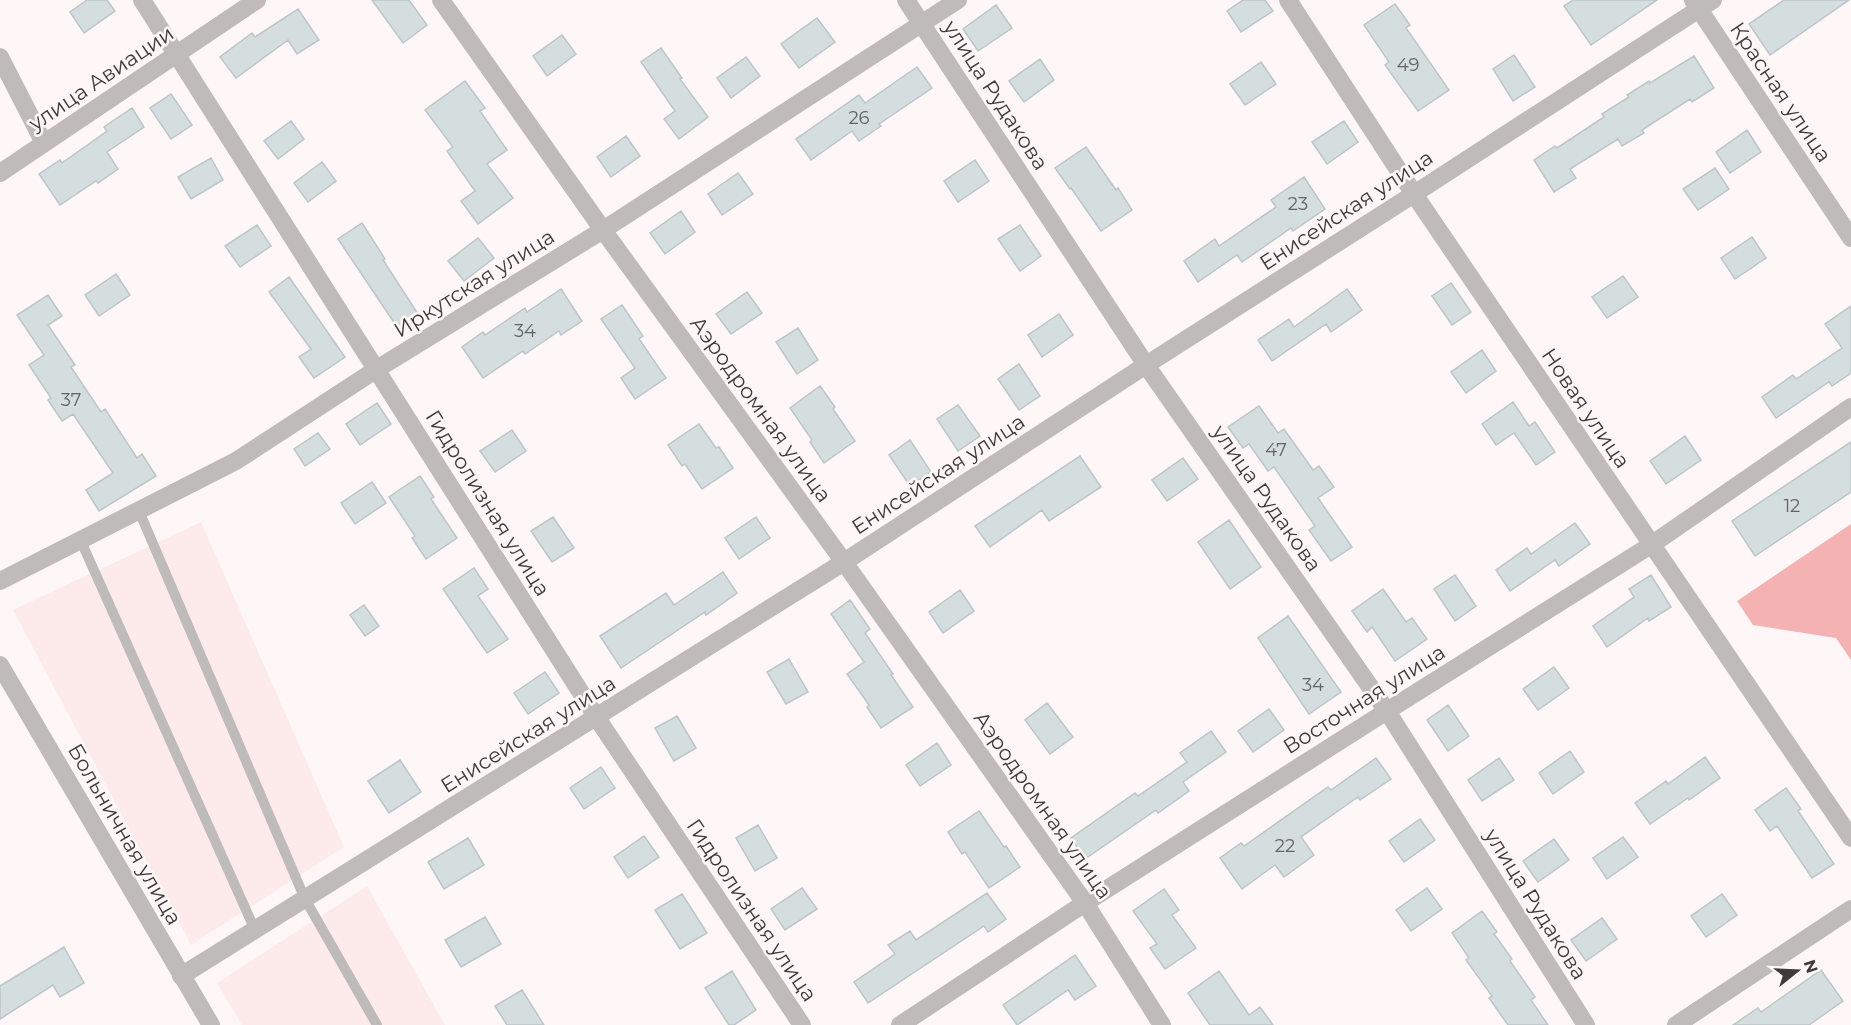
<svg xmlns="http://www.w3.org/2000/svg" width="1851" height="1025" font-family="Montserrat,sans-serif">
	<rect width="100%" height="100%" fill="#fff7f7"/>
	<path fill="#fdeaea" d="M201 522 344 847 191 945 13 610Z
		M367 886 445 1025H242L217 983Z"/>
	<path fill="#f5b2b3" d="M1851 524V660L1836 638 1753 625 1737 601Z"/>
	<path fill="#d4dedf" stroke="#bcc5c7" stroke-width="1.5" d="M87 0H107L115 11 84 33 70 12Z
		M372 0H409L427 25 403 43Z
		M1243 0H1265L1273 11 1241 32 1227 11Z
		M1573 0H1657L1591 45 1564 6Z
		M1784 0H1849L1770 55 1749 24Z
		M1395 4 1410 25 1406 28 1449 90 1418 111 1385 65 1389 62 1364 25Z
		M996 5 1012 28 978 51 963 29Z
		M298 9 319 40 297 54 288 40 236 78 220 57 252 33 255 37Z
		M817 18 835 42 799 68 781 44Z
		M562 35 576 54 547 76 533 56Z
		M661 48 682 78 680 79 708 117 679 139 664 119 675 111 641 62Z
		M1514 55 1535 87 1513 101 1493 69Z
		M1694 56 1714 88 1692 102 1690 99 1642 130 1644 133 1622 146 1618 139 1570 169 1576 178 1554 192 1534 160 1555 146 1557 148 1604 117 1602 114 1629 97 1627 95 1649 81 1650 83Z
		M746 57 760 76 731 98 717 78Z
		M1040 59 1054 80 1024 102 1009 81Z
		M1261 62 1276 84 1245 105 1230 84Z
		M917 67 932 88 879 124 881 126 859 141 852 131 811 160 796 139 859 95 865 103Z
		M465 81 485 108 480 111 507 150 487 164 513 198 478 224 461 201 475 191 447 151 453 147 425 110Z
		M171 94 192 125 171 139 150 108Z
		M132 108 144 127 107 152 118 169 98 183 96 181 60 205 39 174 60 160 62 163 107 131 104 127Z
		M291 121 304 139 278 159 264 141Z
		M1344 121 1358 142 1327 164 1312 142Z
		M1747 130 1761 152 1730 173 1716 152Z
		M626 136 640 156 611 177 597 157Z
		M1086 147 1116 190 1118 188 1132 210 1101 231 1071 188 1070 189 1055 168Z
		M211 158 223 180 191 199 178 177Z
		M975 160 989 181 958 202 944 181Z
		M322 162 336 181 308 202 294 183Z
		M1715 168 1729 189 1698 210 1683 189Z
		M738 173 753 194 722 215 708 194Z
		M1304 177 1325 209 1293 231 1291 228 1242 262 1237 255 1198 282 1184 261 1215 239 1219 246 1276 207 1271 200Z
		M681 211 695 232 665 254 650 233Z
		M362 223 385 259 383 260 418 314 397 327 338 239Z
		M257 225 271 246 240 267 225 246Z
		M1020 225 1041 256 1020 271 998 239Z
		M1752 237 1766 258 1735 279 1721 258Z
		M478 238 494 258 464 281 448 261Z
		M116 274 130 295 99 316 85 295Z
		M1623 276 1638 297 1607 318 1592 297Z
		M289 277 345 357 314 378 299 357 311 349 269 292Z
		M1451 283 1471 312 1452 325 1432 296Z
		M561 289 582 321 561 335 559 331 525 354 523 351 483 378 462 347 483 332 485 335 525 308 527 312Z
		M1347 289 1362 310 1331 332 1326 324 1272 361 1258 340 1289 319 1294 327Z
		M747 292 762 313 731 334 716 314Z
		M48 295 62 316 48 325 75 365 71 367 101 412 105 409 137 458 142 454 156 476 99 511 86 490 113 473 73 414 62 421 48 400 51 398 29 365 44 355 17 315Z
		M622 305 643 336 639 339 666 378 635 399 621 378 635 368 601 319Z
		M1851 306V373L1832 386 1829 382 1776 418 1762 397 1793 375 1796 379 1842 348 1825 324Z
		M1059 314 1073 335 1042 357 1028 335Z
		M798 328 818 360 797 374 776 342Z
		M1482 350 1496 371 1466 393 1451 372Z
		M1019 364 1040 396 1019 410 998 379Z
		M820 386 835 407 833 409 855 441 824 463 810 442 812 440 790 408Z
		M1513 402 1529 426 1535 422 1555 452 1536 465 1514 433 1496 445 1482 424Z
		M377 403 391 424 360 445 346 424Z
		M958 405 980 436 958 451 937 419Z
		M1259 406 1278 433 1284 429 1313 470 1319 466 1334 487 1318 498 1352 547 1331 561 1309 530 1315 526 1274 467 1268 471 1249 444 1243 448 1228 427Z
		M699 424 716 448 719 447 733 468 702 489 685 464 682 466 668 445Z
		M512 430 526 451 495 472 480 451Z
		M318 433 330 449 305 466 294 449Z
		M1685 436 1701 460 1666 484 1650 461Z
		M910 440 931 472 910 486 889 455Z
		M1851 442V492L1755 556 1732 521Z
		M1080 456 1101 487 1049 521 1042 510 990 547 975 526Z
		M1183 458 1198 479 1167 501 1152 480Z
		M420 476 434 497 431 499 457 538 426 559 412 538 415 536 389 497Z
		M372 482 386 503 355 524 341 503Z
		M553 517 574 548 552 562 531 531Z
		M756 517 770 538 739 559 725 538Z
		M1229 520 1261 567 1230 589 1198 542Z
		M1575 523 1590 544 1559 566 1555 560 1510 591 1496 570 1527 548 1531 554Z
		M474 568 488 589 478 596 508 639 487 653 443 589Z
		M723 572 737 593 706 615 705 612 621 668 600 636 666 593 674 605Z
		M1455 575 1476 606 1455 621 1434 589Z
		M1651 575 1671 607 1649 621 1648 618 1607 647 1593 626 1634 597 1629 589Z
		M1383 589 1406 622 1412 618 1427 639 1395 661 1372 627 1367 632 1352 611Z
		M960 590 974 611 943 633 929 612Z
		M850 600 870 629 865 633 893 674 891 675 913 707 881 728 867 707 869 705 847 674 864 662 831 614Z
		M364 605 379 626 365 636 350 615Z
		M1288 616 1341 692 1309 714 1258 638Z
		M789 659 808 692 786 704 767 672Z
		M1554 667 1569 688 1538 710 1523 689Z
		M545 672 559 693 528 714 514 693Z
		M1047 703 1073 737 1050 754 1025 720Z
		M1448 705 1469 736 1448 751 1427 720Z
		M1269 709 1284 730 1253 752 1238 731Z
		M677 716 696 748 674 761 655 728Z
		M1211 731 1226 752 1183 782 1189 791 1158 813 1156 810 1085 859 1071 838 1135 793 1138 796 1187 762 1180 753Z
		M937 743 951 765 920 786 906 765Z
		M1570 751 1584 772 1553 794 1539 773Z
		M1705 757 1720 778 1689 800 1688 798 1650 824 1635 803 1666 781 1668 784Z
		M1376 758 1391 779 1360 800 1358 797 1301 837 1314 855 1284 877 1275 865 1242 889 1220 858 1241 843 1244 846 1328 787 1331 790Z
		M1499 758 1514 780 1482 801 1468 780Z
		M400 760 421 792 389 813 368 781Z
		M601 767 615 788 584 809 570 788Z
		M1786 788 1801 809 1798 811 1834 864 1812 878 1777 826 1770 831 1755 810Z
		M979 811 1004 847 1006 846 1020 867 989 888 965 852 962 854 948 832Z
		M1420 819 1435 840 1404 862 1389 841Z
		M758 825 777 858 755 871 736 838Z
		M644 836 659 857 628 878 614 857Z
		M1623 837 1638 857 1607 879 1593 858Z
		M468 838 484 865 444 889 428 862Z
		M1554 839 1569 860 1538 882 1523 861Z
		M802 888 817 909 785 930 771 909Z
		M1427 888 1442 909 1411 931 1396 910Z
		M1164 889 1179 910 1172 915 1196 948 1165 969 1150 948 1157 944 1133 911Z
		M987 893 1006 919 988 932 984 926 868 1003 854 982 895 954 888 945 910 931 916 940Z
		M682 894 707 933 680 949 655 910Z
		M1722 894 1737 915 1706 937 1691 916Z
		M1482 911 1497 932 1494 934 1512 959 1510 961 1535 997 1531 1000 1548 1025H1508L1489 998 1492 996 1466 960 1469 958 1452 933Z
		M485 917 501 944 461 967 445 940Z
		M1602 918 1617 939 1586 961 1571 940Z
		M64 947 84 983 60 997 53 985 0 1019V986Z
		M1075 955 1096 986 1075 1000 1068 990 1017 1025 1003 1005Z
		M1821 970 1843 1001 1809 1025H1733L1758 1008 1761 1012Z
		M732 971 756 1010 734 1025H729L705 988Z
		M1219 971 1249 1015 1260 1007 1273 1025H1210L1188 993Z
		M522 990 544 1025H507L495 1006Z"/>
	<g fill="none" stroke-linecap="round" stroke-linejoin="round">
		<path stroke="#bfbbbb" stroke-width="10" d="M139 511 305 899 377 1025
			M80 539 255 930"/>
		<path stroke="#bfbbbb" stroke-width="18" d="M142 0 597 718 802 1025
			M441 0 603 230 844 562 1085 903 1162 1025
			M906 0 1146 365 1387 711 1586 1025
			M1288 0 1414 194 1851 838
			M1693 0 1851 238
			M0 57 44 143
			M0 173 257 0
			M0 581 236 461 377 369 603 230 958 0
			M181 976 844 562 1146 365 1414 194 1713 0
			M900 1025 1085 903 1387 711 1651 545 1851 407"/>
		<path stroke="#bfbbbb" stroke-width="18" d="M0 665 211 1025
			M1676 1025 1851 909"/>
	</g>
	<g text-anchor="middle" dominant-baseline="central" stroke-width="5" stroke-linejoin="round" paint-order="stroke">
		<g font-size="18" fill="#646464">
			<text x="1408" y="65">49</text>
			<text x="859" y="118">26</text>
			<text x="1298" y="204">23</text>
			<text x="525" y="331">34</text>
			<text x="71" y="400">37</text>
			<text x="1276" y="450">47</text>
			<text x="1792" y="506">12</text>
			<text x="1313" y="685">34</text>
			<text x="1285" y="846">22</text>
		</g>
		<g font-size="21" fill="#3f3b3b" stroke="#fff7f7">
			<text transform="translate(101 78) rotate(-34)">улица Авиации</text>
			<text transform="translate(1781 92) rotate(56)">Красная улица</text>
			<text transform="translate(996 95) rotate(57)">улица Рудакова</text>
			<text transform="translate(1346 210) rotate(-33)">Енисейская улица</text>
			<text transform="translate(474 283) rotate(-32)">Иркутская улица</text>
			<text transform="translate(1586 408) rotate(56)">Новая улица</text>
			<text transform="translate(761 409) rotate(54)">Аэродромная улица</text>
			<text transform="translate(938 474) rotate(-33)">Енисейская улица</text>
			<text transform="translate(1267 498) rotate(55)">улица Рудакова</text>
			<text transform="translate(488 503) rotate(58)">Гидролизная улица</text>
			<text transform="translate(1364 699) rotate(-32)">Восточная улица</text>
			<text transform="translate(528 734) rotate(-32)">Енисейская улица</text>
			<text transform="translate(1043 805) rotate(55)">Аэродромная улица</text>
			<text transform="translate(125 834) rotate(60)">Больничная улица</text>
			<text transform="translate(1536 904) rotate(58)">улица Рудакова</text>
			<text transform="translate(752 910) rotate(56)">Гидролизная улица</text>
		</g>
	</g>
	<g transform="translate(1797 971) rotate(72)" stroke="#fff7f7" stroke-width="4.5" paint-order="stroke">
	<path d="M0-4.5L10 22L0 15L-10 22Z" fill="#3f3b3b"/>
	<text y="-9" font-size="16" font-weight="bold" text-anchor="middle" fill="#3f3b3b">N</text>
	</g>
</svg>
